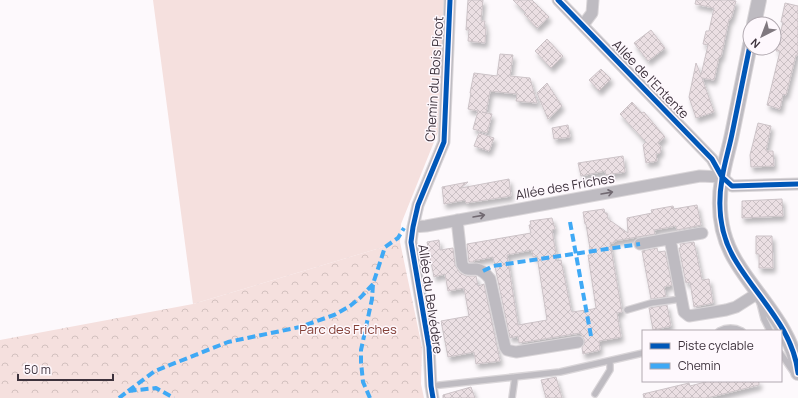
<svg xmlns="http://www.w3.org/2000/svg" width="798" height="398" font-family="Manrope,sans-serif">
	<defs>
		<pattern id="park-crowns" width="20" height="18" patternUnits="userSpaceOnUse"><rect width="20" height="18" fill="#f5e0de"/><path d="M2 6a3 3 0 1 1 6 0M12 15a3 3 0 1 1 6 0" fill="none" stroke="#d3c1bf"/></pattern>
		<pattern id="building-cross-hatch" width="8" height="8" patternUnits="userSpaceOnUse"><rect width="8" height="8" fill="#ebdfe3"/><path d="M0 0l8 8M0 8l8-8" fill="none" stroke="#cac0c4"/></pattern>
		<filter id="shadow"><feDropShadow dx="2.5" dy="4.5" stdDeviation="2" flood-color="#0004"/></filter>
	</defs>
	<rect width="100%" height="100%" fill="#fdf9fc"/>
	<path fill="#f5e0de" d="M153 0H444L438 132 401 224 400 242 193 304Z"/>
	<path fill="url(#park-crowns)" d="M400 242 422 347 421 384 424 398H0V340L193 304Z"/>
	<path fill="url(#building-cross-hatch)" stroke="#ccc3c7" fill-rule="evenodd" filter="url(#shadow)" d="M468 0H483L481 21H485L484 27H486L485 43 468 41 469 30H466Z
		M513 0H532L549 17 537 28 524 14 526 13Z
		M696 0H728L736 1 731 19H729L721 57H719L714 80 702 78 714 112 696 118 689 97 696 63 701 75 708 45 703 44 706 31H709L714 8 695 4Z
		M785 3 798 6V55H796L786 95 783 94 780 109 767 105 780 51H776L783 22H781Z
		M651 30 665 48 648 61 634 43Z
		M547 39 563 56 551 68 535 51Z
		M500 54 513 55 510 76 530 78 537 103 516 101 517 94 490 91 486 113 482 112 492 114 487 133 473 129 478 111 468 109 471 93H470L474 73 497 76Z
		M601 69 611 79 599 91 589 80Z
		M547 83 562 106 548 119 537 93Z
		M632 102 642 113 644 112 665 137 658 143 661 147 660 153 656 154 657 161 646 163 643 145 646 142 620 114Z
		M758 123 771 126 766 151H773L774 166 751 167 750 155Z
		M568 125 570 137 554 139 552 128Z
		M479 133 494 138 489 151 474 146Z
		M623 156 625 172 606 175 605 171 581 176 578 163Z
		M509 179 511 196 466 203 465 200 444 204 442 187 468 182 461 188Z
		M782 199 783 216 742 218V201Z
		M697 205 701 225 677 230 676 226 654 230 655 234 614 241V243H610L622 312 617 313 621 337 599 341 600 350 583 354 582 348 585 341 580 333 519 343 518 336 510 338 493 257 473 261 474 262H469L467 244 531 233 529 225H531L530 221 552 218 555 229 552 230 557 261 561 260 571 310 572 312 593 309 596 308 588 255H591L586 224H585L583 212 604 209 605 213H607L608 219 628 233 627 218 652 213 651 210 673 206 674 209ZM532 250 533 257 537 256 547 320 518 325 507 255Z
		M756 236H772L773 268H759V254H756Z
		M439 240 440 250 453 248 455 265 460 273 466 276H476L478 286 484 284 500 361 476 364 474 352 448 357 441 321 469 316 464 288 448 291 445 274 434 277 427 242Z
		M694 242 702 280 709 279 713 303 694 307 690 282 686 283 679 248H681L680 244Z
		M657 248 658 252 665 251 672 285 664 287 666 297 651 299 642 251Z
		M667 305 671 326 653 330 649 308Z
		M556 377 562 398H546L541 380Z
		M709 381H759V385L707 398H644L643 394 689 383 690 386Z
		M471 387 475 398H443V395Z"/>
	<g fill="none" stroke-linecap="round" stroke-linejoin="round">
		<g stroke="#dad6d9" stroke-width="8">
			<path id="service" d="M760 303 764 319 770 331
				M627 310 651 303 681 299
				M719 331C727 327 734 327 742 331
				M781 354 794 373
				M431 386 560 372 643 353
				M595 394 610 370V361
				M512 398 515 377"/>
		</g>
		<g stroke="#dad6d9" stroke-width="13">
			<path id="minor" d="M558 0 712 159 722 177 732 186 798 184
				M583 25 592 13 593 0
				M457 220 462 264C466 271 469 269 476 269 482 270 487 275 490 279L505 347 507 350 516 352 578 342
				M413 227 426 226 700 176 722 177
				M670 239 684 312 689 316 726 310 736 307 758 293
				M640 244 702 233
				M433 398 431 386 429 347 411 242 413 227 418 205 444 142 450 0"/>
		</g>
		<g stroke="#dad6d9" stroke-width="16">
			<path id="tertiary" d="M754 24 759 0
				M750 45C744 75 738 105 732 134 729 149 724 164 722 179 717 208 721 238 737 263 759 299 793 329 798 373"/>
		</g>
		<use href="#service" stroke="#bebbc1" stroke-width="5.5"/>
		<use href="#minor" stroke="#bebbc1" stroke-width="11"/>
		<use href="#tertiary" stroke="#bebbc1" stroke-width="14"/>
		<path stroke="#3fa9f5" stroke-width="4" stroke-dasharray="8 4" stroke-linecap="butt" d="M570 222 591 336
			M483 271 493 266 640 244
			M128 391 155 371 228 342 300 327 334 315 350 306 361 297 373 284
			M119 398 128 391 156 388 174 398
			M370 398 363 382 361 362V350L372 299 373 284 385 247 398 238 404 228"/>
		<g stroke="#fef8fd" stroke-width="8">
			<path id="cycleway" d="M558 0 712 159 722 177 732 186 798 184
				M750 45C744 75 738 105 732 134 729 149 724 164 722 179 717 208 721 238 737 263 759 299 793 329 798 373
				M433 398 431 386 429 347 411 242 413 227 418 205 444 142 450 0"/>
		</g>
		<use href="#cycleway" stroke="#0057b8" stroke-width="5"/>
	</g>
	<defs><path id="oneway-shaft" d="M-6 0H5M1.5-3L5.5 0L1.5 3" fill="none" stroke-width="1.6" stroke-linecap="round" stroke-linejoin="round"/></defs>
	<g stroke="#716971">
		<use href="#oneway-shaft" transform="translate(607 193) rotate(-10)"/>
		<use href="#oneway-shaft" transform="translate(479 216) rotate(-10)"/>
	</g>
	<g text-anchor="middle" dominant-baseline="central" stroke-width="3" stroke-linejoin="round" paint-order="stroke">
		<g font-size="13" fill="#3d323c" stroke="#fef8fd">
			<text transform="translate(434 79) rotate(-86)">Chemin du Bois Picot</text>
			<text transform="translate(651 79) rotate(46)">Allée de l'Entente</text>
			<text transform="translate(565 186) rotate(-10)">Allée des Friches</text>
			<text transform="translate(431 299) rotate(82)">Allée du Belvédère</text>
		</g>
		<g font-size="13" fill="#833f36" stroke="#fef8fd">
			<text x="348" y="329">Parc des Friches</text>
		</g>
	</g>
	<rect x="642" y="330" width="140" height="52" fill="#fef8fd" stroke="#b1a9b0"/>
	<rect x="650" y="343" width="20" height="6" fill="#0057b8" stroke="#b1a9b0"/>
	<text x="678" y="350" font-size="12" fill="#3d323c">Piste cyclable</text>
	<rect x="650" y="363" width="20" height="6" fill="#3fa9f5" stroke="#b1a9b0"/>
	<text x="678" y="370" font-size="12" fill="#3d323c">Chemin</text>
	<g transform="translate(762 36) rotate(222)"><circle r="19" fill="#fef8fd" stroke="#b1a9b0"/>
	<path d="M0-3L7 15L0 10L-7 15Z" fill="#80787f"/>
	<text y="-6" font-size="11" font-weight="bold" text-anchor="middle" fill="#3d323c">N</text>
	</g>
	<path d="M18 374v6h95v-6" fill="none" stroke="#3d323c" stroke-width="2"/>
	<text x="24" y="374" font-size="12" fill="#3d323c" stroke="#fef8fd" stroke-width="3" paint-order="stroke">50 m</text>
</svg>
